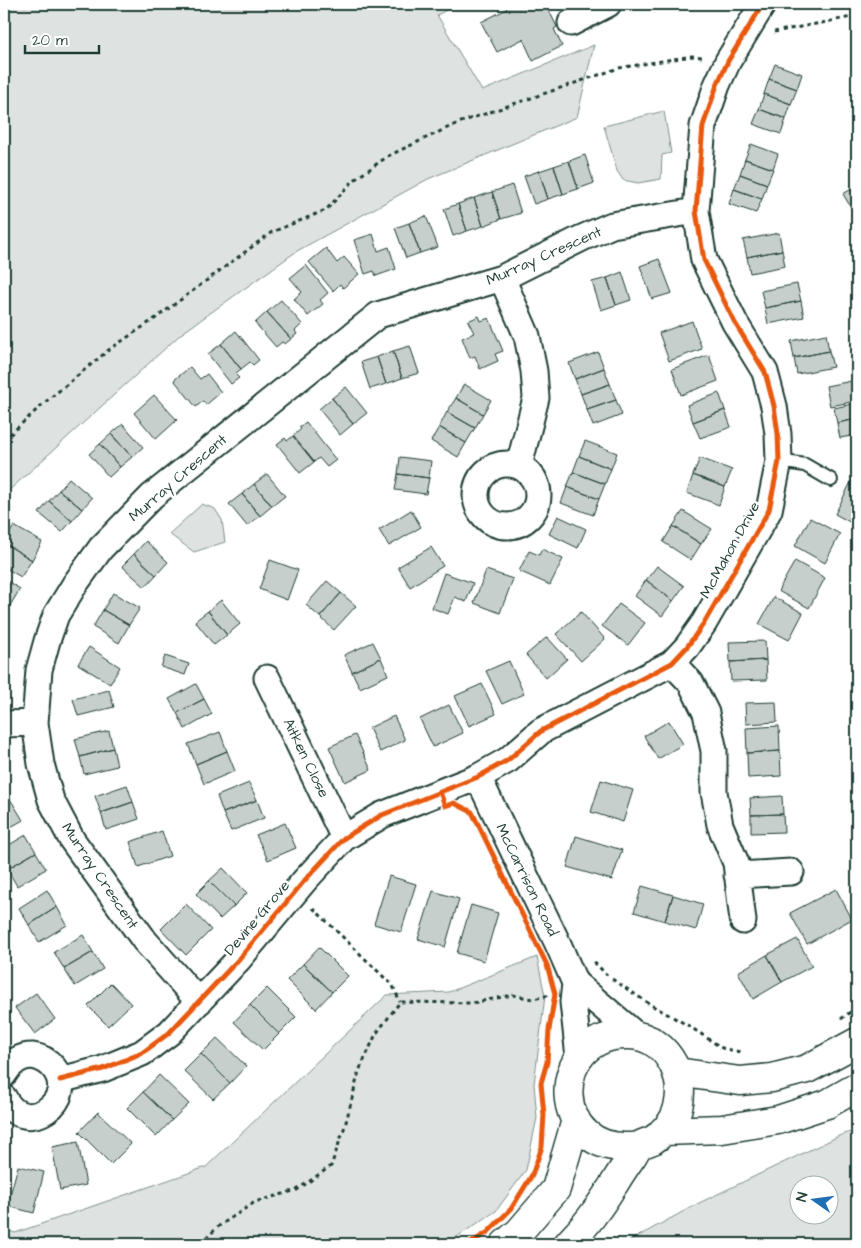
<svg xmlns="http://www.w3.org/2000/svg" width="861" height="1248" font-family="'Architects Daughter',sans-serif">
	<rect width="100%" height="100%" fill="#fff"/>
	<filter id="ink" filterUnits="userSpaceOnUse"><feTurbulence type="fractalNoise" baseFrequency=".02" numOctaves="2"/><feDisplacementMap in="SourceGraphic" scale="10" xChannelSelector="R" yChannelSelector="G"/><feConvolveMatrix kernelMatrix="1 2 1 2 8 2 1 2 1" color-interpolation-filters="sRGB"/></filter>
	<g filter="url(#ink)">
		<path fill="#dee3e2" stroke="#7e908b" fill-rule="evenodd" d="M4 4H458L437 15 482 91 594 45 577 117 428 179 297 251 181 334 4 495Z
			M664 111 671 153 662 155 661 179 638 183 623 180 617 171 604 126Z
			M202 504 215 509 222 520 225 542 194 552 169 534Z
			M537 957 545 996 534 1084 537 1118 526 1170 496 1211 446 1244H4V1229L15 1233 206 1167 387 995 449 992Z
			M857 1130V1244H624L697 1204 841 1135ZM798 1186H828V1216H798Z"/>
		<path fill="#c7cfcc" stroke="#1f3d34" d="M504 4H546L557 27 554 29 562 46 533 61 523 39 497 52 481 22 507 9Z
			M775 64 802 74 797 89 769 79Z
			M769 79 797 89 791 104 764 94Z
			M764 94 791 104 786 119 759 109Z
			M759 109 786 119 781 134 753 124Z
			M751 144 778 154 773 169 745 159Z
			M585 155 594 183 578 189 569 161Z
			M745 159 773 169 767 184 740 174Z
			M569 161 578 189 563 194 554 166Z
			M554 166 563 194 548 199 539 171Z
			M539 171 548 199 534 204 524 176Z
			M740 174 767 184 762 199 734 189Z
			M512 185 521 213 501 219 492 192Z
			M857 186V216H856L843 194Z
			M734 189 762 199 756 213 729 204Z
			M492 192 501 219 483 226 474 198Z
			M474 198 483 226 467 231 458 204Z
			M458 204 467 231 453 236 444 209Z
			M426 216 438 247 420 253 409 223Z
			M409 223 420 253 406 258 395 228Z
			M779 233 782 250 747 257 743 240Z
			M373 234 378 251 389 247 396 269 376 276 374 271 365 274 354 240Z
			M326 248 337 263 344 257 359 274 343 288 340 284 333 291 309 262Z
			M782 250 785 266 750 273 747 257Z
			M659 259 672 293 652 299 640 266Z
			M306 265 328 293 320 300 323 304 308 316 294 299 302 292 290 278Z
			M622 272 631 300 616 305 607 278Z
			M607 278 616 305 601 310 592 282Z
			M797 284 801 301 765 308 761 291Z
			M281 300 302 324 295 331 297 334 291 339 267 312Z
			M801 301 804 317 768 324 765 308Z
			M267 312 291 339 285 344 282 342 276 347 255 323Z
			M479 316 481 321 489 318 503 351 495 354 498 361 480 369 475 356 470 358 462 338 474 333 468 321Z
			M692 321 702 349 669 361 659 333Z
			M236 331 259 360 253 365 250 362 241 369 221 344Z
			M826 334 829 351 794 358 791 341Z
			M221 344 241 369 235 374 239 378 231 384 208 354Z
			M410 346 419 373 402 378 393 351Z
			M393 351 402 378 386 384 377 357Z
			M829 351 833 367 797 374 794 358Z
			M598 352 604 368 575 379 569 363Z
			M709 355 718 381 681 395 672 369Z
			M377 357 386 384 370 389 361 362Z
			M190 367 200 379 207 374 221 392 206 405 203 401 196 407 174 380Z
			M604 368 610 384 581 394 575 379Z
			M857 380V401L830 406 826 386Z
			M464 384 491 400 483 414 456 398Z
			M610 384 616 400 587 410 581 394Z
			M346 387 367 413 353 424 332 398Z
			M719 393 725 410 693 422 687 405Z
			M154 395 177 420 156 439 134 413Z
			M332 398 353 424 340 435 319 409Z
			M456 398 483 414 475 428 447 412Z
			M616 400 622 415 593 426 587 410Z
			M857 403V419L837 423 834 408Z
			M725 410 731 427 700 438 693 422Z
			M447 412 475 428 466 443 439 427Z
			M857 419V435L840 438 837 423Z
			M306 422 336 460 327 467 319 458 314 462 293 436 301 429 299 427Z
			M123 424 143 447 132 457 111 434Z
			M439 427 466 443 458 457 431 441Z
			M111 434 132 457 120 467 100 444Z
			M293 436 314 462 300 473 277 444 285 438 287 441Z
			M585 441 617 453 611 469 579 456Z
			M100 444 120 467 109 477 89 454Z
			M579 456 611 469 605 484 573 472Z
			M400 457 431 461 429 478 398 474Z
			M700 458 732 470 725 487 693 475Z
			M857 470V488L850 484Z
			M573 472 605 484 599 499 567 487Z
			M267 474 285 496 272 506 254 484Z
			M398 474 429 478 426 494 395 490Z
			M693 475 725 487 719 505 687 493Z
			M69 478 92 498 82 509 59 490Z
			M254 484 272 506 260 516 242 494Z
			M850 484 857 488V526L835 514Z
			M567 487 599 499 593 515 561 503Z
			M59 490 82 509 72 521 49 501Z
			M242 494 260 516 247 526 229 504Z
			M49 501 72 521 62 532 39 513Z
			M411 510 421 527 389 546 379 530Z
			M683 511 712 529 701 544 673 526Z
			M558 516 586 529 578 548 549 534Z
			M810 518 840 534 825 563 795 546Z
			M14 526 42 542 32 560 4 543Z
			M673 526 701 544 691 560 663 542Z
			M146 541 168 562 156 575 134 554Z
			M4 543 32 560 21 577 4 567Z
			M431 547 443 566 410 587 398 567Z
			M542 549 563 559 550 585 519 571 529 551 539 555Z
			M134 554 156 575 145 587 122 566Z
			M270 560 298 570 287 600 259 589Z
			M795 561 825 578 809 608 778 591Z
			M657 566 684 586 673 601 646 580Z
			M486 570 513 579 500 613 474 603Z
			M444 573 473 583 466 602 455 597 448 614 432 608Z
			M4 579 20 589 5 614 4 613Z
			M646 580 673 601 662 616 635 596Z
			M327 581 341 593 320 617 306 605Z
			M113 593 140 608 129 625 103 610Z
			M341 593 356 606 334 630 320 617Z
			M774 597 803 613 789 640 759 624Z
			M221 600 240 624 227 635 208 611Z
			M619 604 645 623 628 645 602 626Z
			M103 610 129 625 119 643 93 627Z
			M208 611 227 635 214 645 195 621Z
			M581 612 605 639 581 661 556 634Z
			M547 637 567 659 546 678 526 655Z
			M765 641 766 660 730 662 729 642Z
			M373 642 381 658 352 672 344 655Z
			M89 647 120 667 110 684 78 664Z
			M165 656 189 664 185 675 161 667Z
			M381 658 388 675 360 688 352 672Z
			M766 660 767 680 731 681 730 662Z
			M509 661 524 694 502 704 486 671Z
			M196 684 204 699 177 713 169 699Z
			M482 684 496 714 469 726 455 696Z
			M109 690 114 707 78 716 73 699Z
			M204 699 212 714 185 729 177 713Z
			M776 702 777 722 746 724 745 703Z
			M449 705 463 733 433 747 420 719Z
			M394 716 405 740 380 752 369 728Z
			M669 721 683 744 658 759 644 736Z
			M779 726 780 751 747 753 746 728Z
			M109 731 113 748 80 757 75 739Z
			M220 732 227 751 196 764 188 744Z
			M355 735 371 770 345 782 329 747Z
			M113 748 117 766 84 774 80 757Z
			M227 751 235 771 204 784 196 764Z
			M780 751 781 776 748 778 747 753Z
			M601 780 633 790 623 822 591 812Z
			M249 783 257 800 223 813 217 796Z
			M127 785 133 802 101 813 95 796Z
			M7 794 23 820 4 831V796Z
			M782 796 783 814 751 815 750 798Z
			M257 800 264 818 231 831 223 813Z
			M133 802 139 819 106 830 101 813Z
			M783 814 784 832 751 833V815Z
			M285 823 296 848 268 860 256 835Z
			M162 831 170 856 138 867 130 842Z
			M26 835 36 852 7 869 4 863V848Z
			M576 836 622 850 612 880 567 867Z
			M36 852 46 869 17 886 7 869Z
			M223 868 247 893 234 906 209 881Z
			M389 876 416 884 401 932 374 924Z
			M209 881 234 906 220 919 196 894Z
			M642 886 673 895 665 921 634 912Z
			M836 889 852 919 807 944 790 913Z
			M47 890 57 907 29 925 19 908Z
			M433 891 459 899 445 947 418 939Z
			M673 895 703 904 696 930 665 921Z
			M186 904 211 930 186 955 161 929Z
			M471 905 498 913 484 961 457 953Z
			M57 907 67 925 39 942 29 925Z
			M83 935 93 952 64 969 54 952Z
			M797 939 812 966 782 982 767 955Z
			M319 947 348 976 332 992 303 964Z
			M93 952 103 969 75 986 64 969Z
			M767 955 782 982 753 999 738 972Z
			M303 964 332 992 316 1009 287 980Z
			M111 983 131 1004 108 1026 88 1006Z
			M267 988 296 1017 279 1034 250 1005Z
			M36 993 55 1019 35 1034 15 1008Z
			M250 1005 279 1034 263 1050 234 1022Z
			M217 1038 246 1066 230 1083 201 1054Z
			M201 1054 230 1083 213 1099 184 1071Z
			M159 1075 189 1104 172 1120 143 1092Z
			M143 1092 172 1120 156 1137 127 1108Z
			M98 1112 131 1144 111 1164 79 1132Z
			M78 1142 86 1185 60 1190 52 1147Z
			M18 1166 44 1172 34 1213 7 1206Z"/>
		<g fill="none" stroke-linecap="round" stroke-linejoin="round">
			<g stroke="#1f3d34" stroke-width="16">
				<path id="service" d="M779 461 805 465 831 480"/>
			</g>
			<g stroke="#1f3d34" stroke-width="29">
				<path id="minor" d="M571 23 608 4
					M502 278 527 336 534 371 536 398 519 466
					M476 495a31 31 0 1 1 62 0a31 31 0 1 1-62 0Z
					M672 663 691 683 706 713 714 751V792L720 825 736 863 743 921
					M267 678 344 838
					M4 724 35 723
					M478 777 558 944 575 983 637 1036
					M737 875 791 872
					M575 983 573 1002 579 1058
					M199 1002 145 941 72 840 51 800 41 764 35 723 39 670 47 641 56 615 75 584 101 548 152 496 378 315 502 278 582 238 612 225 696 211
					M4 1074C10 1064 19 1056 32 1056 40 1057 48 1061 53 1067 81 1100 24 1139 4 1098
					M60 1080 103 1069 142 1053 169 1033 238 960 305 880 344 838 382 815 478 777 508 760 541 731 672 663 687 647 704 623 769 510 779 461 778 434 774 406 765 372 735 323 704 260 696 211 703 126 717 85 728 61 763 4"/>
			</g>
			<g stroke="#1f3d34" stroke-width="31">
				<path id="primary" d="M677 1072 740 1081 772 1078 807 1069 857 1042
					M663 1131 722 1129 778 1120 827 1104 857 1087
					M505 1244 519 1232 556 1189 576 1120
					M568 1244C577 1234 587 1224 595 1212 602 1203 608 1193 614 1184 620 1174 626 1165 633 1155 634 1153 637 1148 639 1146 643 1143 649 1142 653 1140 661 1135 670 1126 674 1118 691 1084 670 1037 630 1035 546 1031 547 1160 639 1146"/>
			</g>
			<path stroke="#1f3d34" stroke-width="3" stroke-dasharray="4 4" stroke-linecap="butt" d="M774 32 857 16
				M4 440 43 404 110 349 156 318 272 232 326 210 354 180 388 156 458 123 619 68 692 56 703 57
				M313 908 393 986 400 1002
				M594 962 607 975
				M612 979 651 1005 689 1026 722 1048 740 1052
				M841 1019 857 1007
				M200 1244 219 1226 255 1202 297 1190 331 1166 345 1126 359 1071 376 1034 400 1002 472 1003 513 995 534 999 549 995"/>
			<use href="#service" stroke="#fff" stroke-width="12"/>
			<use href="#minor" stroke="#fff" stroke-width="25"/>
			<use href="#primary" stroke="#fff" stroke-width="28"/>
			<g stroke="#fff" stroke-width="8">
				<path id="cycleway" d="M440 792 445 806 454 803 472 812 547 965 555 994 549 1030 547 1062 541 1083 544 1115 542 1147 532 1175 511 1209 488 1232 469 1244
					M60 1080 103 1069 142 1053 169 1033 238 960 305 880 344 838 382 815 478 777 508 760 541 731 672 663 687 647 704 623 769 510 779 461 778 434 774 406 765 372 735 323 704 260 696 211 703 126 717 85 728 61 763 4"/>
			</g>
			<use href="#cycleway" stroke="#e8590c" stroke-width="5"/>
		</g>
	</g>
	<g text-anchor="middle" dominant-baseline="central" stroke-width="5" stroke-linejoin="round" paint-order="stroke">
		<g font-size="15" fill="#1f3d34" stroke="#fff">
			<text transform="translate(544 256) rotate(-24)">Murray Crescent</text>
			<text transform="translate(178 478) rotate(-41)">Murray Crescent</text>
			<text transform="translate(730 550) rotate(-61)">McMahon Drive</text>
			<text transform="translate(306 758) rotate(64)">Aitken Close</text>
			<text transform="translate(100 876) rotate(56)">Murray Crescent</text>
			<text transform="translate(527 880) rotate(64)">McCarrison Road</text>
			<text transform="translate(257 918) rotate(-50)">Devine Grove</text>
		</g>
	</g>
	<rect width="861" height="1248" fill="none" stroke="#fff" stroke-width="20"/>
	<rect x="10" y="10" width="841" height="1228" fill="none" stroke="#1f3d34" stroke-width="2" filter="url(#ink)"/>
	<g transform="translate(814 1200) rotate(284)"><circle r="24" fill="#ffffff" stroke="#a5b1ae"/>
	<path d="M0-4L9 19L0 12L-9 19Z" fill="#1f6fb2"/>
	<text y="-8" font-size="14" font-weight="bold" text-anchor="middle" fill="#1f3d34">N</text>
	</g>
	<path d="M25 45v8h74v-8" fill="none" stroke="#1f3d34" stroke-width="2.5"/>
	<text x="32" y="45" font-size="15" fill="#1f3d34" stroke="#ffffff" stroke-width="4" paint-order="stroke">20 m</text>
</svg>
